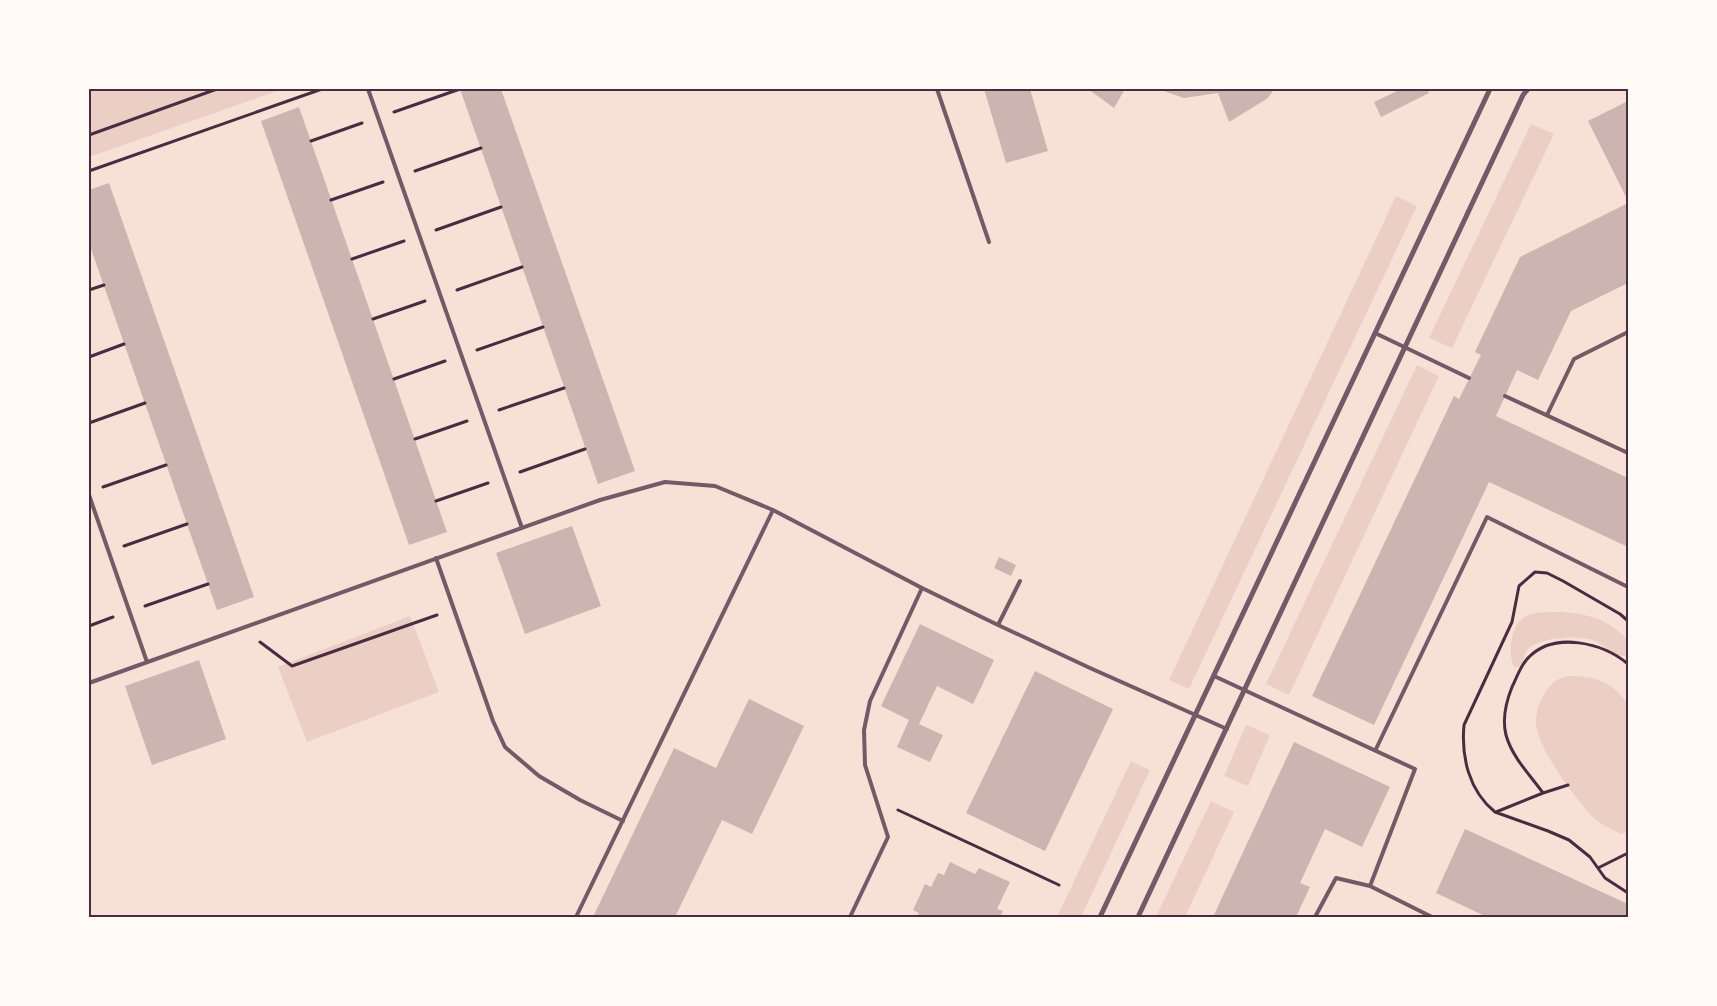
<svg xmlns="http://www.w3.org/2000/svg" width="1717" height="1006" font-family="'Fira Sans',sans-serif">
	<rect width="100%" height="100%" fill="#f7e1d7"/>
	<path fill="#ebcfc5" d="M89 89H283L89 157Z
		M1531 124 1554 134 1452 348 1429 338Z
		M1396 196 1417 206 1189 689 1169 680Z
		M1417 365 1439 376 1289 695 1266 684Z
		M1563 612C1584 614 1601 617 1618 631 1622 634 1627 639 1628 644 1629 647 1628 652 1628 656 1615 658 1604 645 1593 640 1578 635 1540 637 1528 649 1523 654 1525 662 1521 667H1514C1507 653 1511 623 1526 616 1537 611 1551 612 1563 612Z
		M410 616 439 692 307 742 278 667Z
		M1568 676C1595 676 1612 681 1628 704V832L1621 834C1611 829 1599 824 1591 815 1575 798 1536 746 1536 723 1536 713 1539 702 1544 694 1551 683 1556 679 1568 676Z
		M1246 725 1270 735 1248 786 1224 776Z
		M1131 761 1150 770 1081 917H1057Z
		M1211 801 1234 812 1185 917H1156Z"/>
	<path fill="#ccb4b1" d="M460 89H501L635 471 598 484Z
		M984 89H1030L1048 151 1006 163Z
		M1088 89H1125L1114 108Z
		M1158 89H1274L1268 98 1229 122 1218 93 1184 98Z
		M1401 89H1427L1429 93 1381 117 1374 102Z
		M1628 101V201L1588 121Z
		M299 107 447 532 409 545 261 121Z
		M109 183 254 597 217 610 89 243V190Z
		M1628 203V283L1571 311 1538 380 1517 370 1496 416 1628 478V547L1489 482 1374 725 1312 696 1454 396 1459 399 1481 355 1475 352 1520 257Z
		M572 526 601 606 525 634 496 553Z
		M999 557 1016 565 1011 576 994 568Z
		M920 624 994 660 973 704 937 686 919 724 943 735 930 762 897 747 909 720 881 706Z
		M199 660 226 739 152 765 125 686Z
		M1035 671 1113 709 1045 851 966 813Z
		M749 699 804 726 752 834 722 820 675 917H593L674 748 716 768Z
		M1294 742 1390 787 1362 847 1325 829 1300 883 1310 887 1296 917H1213Z
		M1465 829 1628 904V917H1487L1436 893Z
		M950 862 975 874 979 868 1010 882 997 909 1003 911 1000 917H917L919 913 913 910 925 884 931 887 938 873 944 875Z"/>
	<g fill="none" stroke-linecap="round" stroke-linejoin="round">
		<path stroke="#4a2c40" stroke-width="3" d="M394 112 460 89
			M89 135 217 89
			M311 141 362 123
			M89 171 322 89
			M415 171 481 148
			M331 200 383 182
			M436 230 501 207
			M352 259 404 241
			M89 290 104 285
			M457 290 522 267
			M373 319 425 301
			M477 350 543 327
			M89 357 124 344
			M394 379 445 361
			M499 410 564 388
			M89 423 145 403
			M415 439 467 421
			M520 472 585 449
			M103 487 166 465
			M436 501 488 483
			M124 546 187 524
			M145 606 208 584
			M1628 621 1620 614 1563 581 1547 573 1535 572 1519 586 1512 622 1464 725C1461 757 1469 791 1495 812L1548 831 1569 840 1590 857 1605 878 1628 893
			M89 626 113 617
			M260 642 292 666 437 615
			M1543 793C1530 775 1512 757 1506 735 1502 719 1506 702 1512 687 1517 677 1521 664 1529 657 1555 631 1603 643 1628 664
			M898 810 1059 885
			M1496 812 1543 793 1568 785
			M1598 868 1628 853"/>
		<path stroke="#755966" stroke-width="4" d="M368 89 522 528
			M937 89 989 242
			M1375 333 1469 378
			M1505 396 1628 453
			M1547 415 1574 359 1628 332
			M89 495 147 662
			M436 558 493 721 505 747 539 776 580 800 623 821
			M998 625 1020 581
			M1214 676 1415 769 1370 886 1432 917
			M89 683 600 500 665 482 715 486 773 510 922 588 998 625 1090 668 1227 729
			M1376 749 1487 517 1628 587
			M576 917 773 510
			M850 917 888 837 865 765 864 730 870 701 922 588
			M1315 917 1336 878 1370 886"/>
		<path stroke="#755966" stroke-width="5" d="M1100 917 1490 89
			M1138 917 1523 95 1528 89"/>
	</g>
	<rect width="1717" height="1006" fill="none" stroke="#fffaf5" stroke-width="180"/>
	<rect x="90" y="90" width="1537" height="826" fill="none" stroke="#4a2c40" stroke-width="2"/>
</svg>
